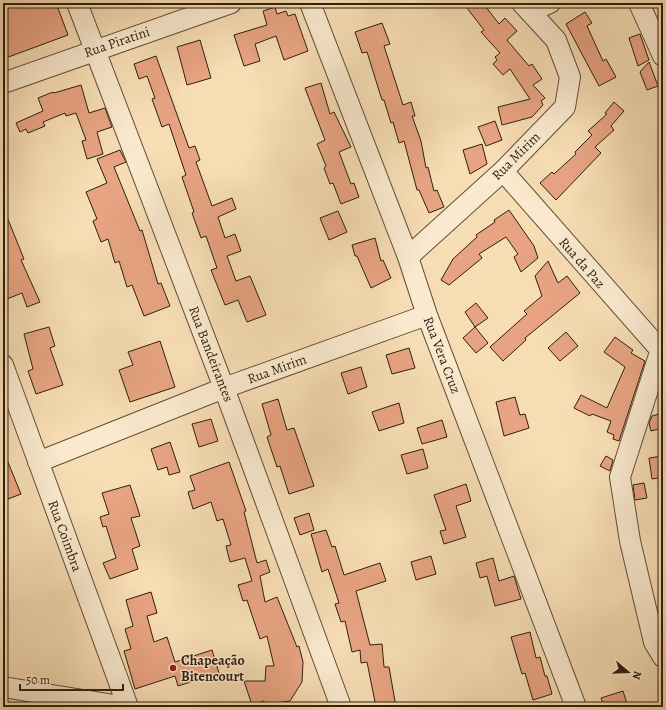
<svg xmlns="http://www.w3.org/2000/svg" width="666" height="710" font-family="Alegreya,serif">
	<rect width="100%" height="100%" fill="#f7ddb4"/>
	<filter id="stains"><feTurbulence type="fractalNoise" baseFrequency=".005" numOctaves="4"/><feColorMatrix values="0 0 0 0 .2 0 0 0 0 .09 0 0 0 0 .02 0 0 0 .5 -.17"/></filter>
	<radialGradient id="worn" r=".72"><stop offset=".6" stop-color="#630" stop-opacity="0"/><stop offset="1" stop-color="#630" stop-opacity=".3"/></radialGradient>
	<path fill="#e8a482" stroke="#2e1f0d" d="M3 3H56L68 35 3 59Z
		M474 3H483L499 24 505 18 517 31 507 40 529 66 532 64 542 79 533 85 545 98 541 101 543 105 532 117 502 125 498 107 530 99 510 69 503 75 493 64 497 60 495 57 500 53 481 32 484 30 467 8Z
		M275 7 277 14 286 11 288 16 295 14 308 51 284 60 276 36 255 44 260 61 244 66 234 35 267 25 263 11Z
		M585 12 592 23 587 26 603 61 606 59 616 77 599 86 566 24Z
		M382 23 390 44 384 46 403 105 411 102 415 116H412L421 141 426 168 428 167 434 191 437 190 444 207 429 213 419 190H417L404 141 399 143 393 122 391 123 384 100H382L367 52 362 53 355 32Z
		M640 34 649 60 638 66 629 38Z
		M200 40 211 78 187 85 177 47Z
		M156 56 189 148 195 146 200 160 196 162 212 206 232 198 236 209 218 217 225 238 235 234 241 251 227 256 236 281 250 276 266 315 247 322 238 300 225 305 211 270 217 268 206 236 201 238 192 213 194 212 182 177 186 175 169 124 162 127 152 99 155 98 147 76 139 79 134 64Z
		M649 62 658 86 647 90 640 72Z
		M321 83 330 114 334 112 351 147 339 152 351 184 354 183 359 197 341 204 333 183 330 184 324 168 326 166 317 144 325 140 305 88Z
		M81 85 89 113 105 108 112 127 97 132 103 154 87 159 82 141 86 140 76 113 66 116 65 113 43 122 45 126 28 133 26 129 20 132 16 123 43 111 38 98 53 92 54 93Z
		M614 102 624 111 611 126 614 130 595 147 601 153 556 200 540 183 552 172 554 174 576 154 575 152 592 135 588 131 607 114 605 113Z
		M495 121 502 140 486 146 478 127Z
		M482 144 487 164 470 174 463 150Z
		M120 150 126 162 114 167 140 231 142 230 158 284 161 283 170 306 144 316 132 285 127 287 119 261 115 263 108 239 101 242 93 221 97 219 86 192 107 183 97 159Z
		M3 207 24 259 21 260 40 302 27 307 22 293 7 299 3 288Z
		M509 210 534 246 538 258 521 272 514 257 518 254 506 237 479 254 482 258 449 285 441 280 453 259 477 237 476 235 495 222 494 220Z
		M338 211 347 232 329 240 320 218Z
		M375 238 381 261 383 260 391 278 371 288 357 256H355L352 245Z
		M548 261 558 283 567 276 580 293 525 338 526 340 503 361 490 347 527 314 524 311 542 296 535 276Z
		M476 303 488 318 475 327 465 312Z
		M49 327 55 346 50 348 63 385 36 394 28 371 33 369 24 334Z
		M475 327 488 343 476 353 463 338Z
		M566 332 578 346 560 361 548 348Z
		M615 337 633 350 631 353 645 361 619 441 613 439 614 435 607 432 611 421 592 414 590 416 574 408 581 395 607 408 625 367 604 352Z
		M160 341 175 387 130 402 119 370 133 365 128 352Z
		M409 348 415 368 392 374 386 355Z
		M361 367 367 387 348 394 341 373Z
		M515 397 520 415 525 414 529 428 504 436 496 402Z
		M278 399 287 430 294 428 314 486 289 494 280 466 277 467 267 437 271 435 262 404Z
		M399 403 404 423 379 431 372 412Z
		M663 413V428L651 431 649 423 652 416Z
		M211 419 218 441 199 447 192 424Z
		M442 420 447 437 422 444 417 428Z
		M170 442 180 472 169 475 167 467 158 470 151 449Z
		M423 449 428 468 407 474 401 455Z
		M3 450 21 494 3 501Z
		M606 456 613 460 610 471 600 466Z
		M663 456V477L652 479 649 458Z
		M229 462 246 511 244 512 257 563 266 560 270 572 260 576 265 602 277 597 297 647 299 646 303 662 302 682 290 701 282 702V707H265L264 701 252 705 244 681H265L266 666H274L267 636 260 639 247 600 243 601 238 585 252 581 245 558 230 562 226 546 231 545 223 519 217 521 211 502 193 509 188 492 195 490 190 476Z
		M644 483 647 498 635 500 633 485Z
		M466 484 471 501 456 506 466 537 444 544 440 531 446 530 434 495Z
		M130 485 140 516 131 518 140 546 132 549 138 569 110 579 103 563 116 558 106 526 103 527 100 517 109 514 102 493Z
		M309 513 314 530 300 535 294 518Z
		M326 530 332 547 335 546 344 575 380 563 386 581 356 591 370 645 382 644 384 667H389L396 707H376L367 662 361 663 360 650 352 652 345 621 341 622 335 604 339 603 328 569 322 572 311 534Z
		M431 556 436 574 416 580 411 562Z
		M493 558 499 581 514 576 521 599 495 606 487 576 480 578 476 563Z
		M151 592 157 613 147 616 154 642 167 637 175 662 212 650 219 673 178 686 175 676 135 689 124 651 131 649 125 629 133 626 126 600Z
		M530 632 536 658 540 657 545 676H547L552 694 533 700 525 673 522 674 511 637Z
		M623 691 628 707H604L601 698Z"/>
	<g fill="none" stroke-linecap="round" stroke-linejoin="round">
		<g stroke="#604e37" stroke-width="22">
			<path id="minor" d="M77 3 224 388 341 707
				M310 3 408 257 427 315 576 707
				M639 3 663 56
				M530 12 550 3
				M3 83 231 3
				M503 171 663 353
				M408 257 503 171 565 107 570 77 556 40 522 3
				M660 352 620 477 630 541 654 642 663 657
				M3 365 128 707
				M38 462 224 388 427 315
				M3 687 126 707"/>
		</g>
		<use href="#minor" stroke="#fae9ce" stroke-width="20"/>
	</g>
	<circle fill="#8f2418" stroke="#fae9ce" stroke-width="1.5" cx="173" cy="668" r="4"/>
	<g text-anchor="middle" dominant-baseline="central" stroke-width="3" stroke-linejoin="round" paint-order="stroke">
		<g font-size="14" fill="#2e1f0d" stroke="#fae9ce">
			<text transform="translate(117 42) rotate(-19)">Rua Piratini</text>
			<text transform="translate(516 156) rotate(-45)">Rua Mirim</text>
			<text transform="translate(582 263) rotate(49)">Rua da Paz</text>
			<text transform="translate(211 354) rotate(69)">Rua Bandeirantes</text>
			<text transform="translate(442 355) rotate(69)">Rua Vera Cruz</text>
			<text transform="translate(277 369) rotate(-20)">Rua Mirim</text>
			<text transform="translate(65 536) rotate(70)">Rua Coimbra</text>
		</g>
		<g font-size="14" font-weight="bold" fill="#2e1f0d" stroke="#fae9ce" text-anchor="start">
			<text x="181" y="660">Chapeação<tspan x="181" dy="16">Bitencourt</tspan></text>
		</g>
	</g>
	<rect width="666" height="710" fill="none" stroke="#f7ddb4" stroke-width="16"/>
	<rect x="4" y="4" width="658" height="702" fill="none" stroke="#2e1f0d" stroke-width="2"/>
	<rect x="8" y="8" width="650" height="694" fill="none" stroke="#2e1f0d"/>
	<g transform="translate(628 672) rotate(109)" stroke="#fae9ce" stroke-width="3" paint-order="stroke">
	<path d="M0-3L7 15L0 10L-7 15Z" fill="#2e1f0d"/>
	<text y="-6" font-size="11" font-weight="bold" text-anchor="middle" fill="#2e1f0d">N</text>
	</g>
	<path d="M20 684v6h103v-6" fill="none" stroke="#2e1f0d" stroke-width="2"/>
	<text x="26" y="684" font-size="12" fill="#2e1f0d" stroke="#fae9ce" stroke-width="3" paint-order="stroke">50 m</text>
	<rect width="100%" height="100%" filter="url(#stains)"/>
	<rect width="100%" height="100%" fill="url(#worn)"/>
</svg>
